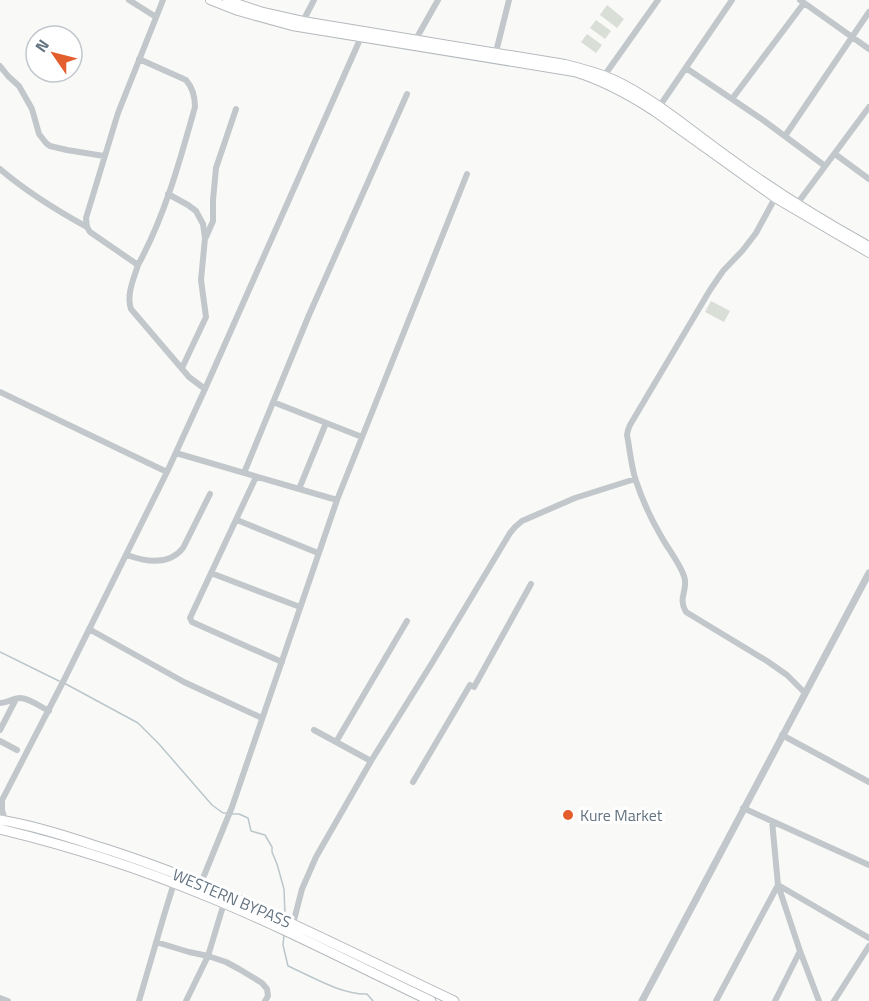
<svg xmlns="http://www.w3.org/2000/svg" width="869" height="1001" font-family="'Titillium Web',sans-serif">
	<rect width="100%" height="100%" fill="#f9faf7"/>
	<path fill="#d9ded6" d="M607 5 624 19 617 28 600 15Z
		M596 20 611 31 605 39 590 28Z
		M587 34 602 45 596 53 581 42Z
		M711 301 730 311 724 322 705 312Z"/>
	<g fill="none" stroke-linecap="round" stroke-linejoin="round">
		<path stroke="#bbc6cb" stroke-width="1.5" d="M0 652 59 681
			M64 683 138 723 159 744 212 805 223 813H226
			M231 814H239L248 818 251 831 265 835 272 847V852L277 864 284 889 285 915
			M284 935 283 945 288 966C311 976 342 995 367 994L373 1001"/>
		<g stroke="#b5babf" stroke-width="10">
			<path id="secondary" d="M210 0 238 11 292 26 574 72C604 81 629 95 655 112L775 198 869 253
				M227 0 263 12 303 21 565 64C581 68 597 72 613 79 656 99 694 133 734 161 777 192 822 220 869 246"/>
		</g>
		<g stroke="#b4b9bd" stroke-width="11">
			<path id="primary" d="M0 820C31 825 63 835 93 845 218 883 335 945 454 1001
				M0 829C70 846 137 867 204 895 281 926 355 965 431 1001"/>
		</g>
		<path stroke="#c2c7cb" stroke-width="6" d="M129 0 156 17
			M163 0 118 113 86 218 87 227 90 232 138 265C134 278 126 295 131 309L189 377 205 389
			M800 0 869 49
			M303 21 314 0
			M416 39 438 0
			M496 52 509 0
			M0 66 8 76 19 86 32 109 39 134 46 143 50 146 67 150 104 156
			M686 68 763 120 825 166
			M604 76 658 0
			M732 99 804 3
			M659 107 732 0
			M785 136 869 12
			M835 154 869 179
			M0 169C27 192 56 210 87 227
			M168 194 188 205 196 211 203 224 205 238 201 280 206 317 182 368
			M775 198 756 233 743 250 723 271 710 290 630 425 628 430 627 435C630 450 631 466 636 481 642 499 651 519 661 536 668 549 679 562 684 576 689 590 677 597 686 612L767 661 787 675 805 693
			M797 204 869 107
			M206 237 213 221V200L216 168 236 109
			M138 265C165 216 180 160 195 107 195 97 193 88 186 80L139 59
			M0 392 167 472
			M273 402 362 437
			M176 453 337 500
			M244 473 309 315 407 94
			M256 477 190 618 192 622 282 662
			M299 489 326 423
			M237 520 318 553
			M127 555C146 562 169 566 183 548L210 494
			M211 573 300 607
			M89 629 184 682 262 718
			M474 687 531 584
			M0 703C7 703 13 698 20 698 29 698 41 707 49 711
			M0 730 16 699
			M314 730 371 761
			M782 735 869 782
			M0 741 17 750
			M336 742 407 621
			M413 782 470 685
			M2 800V810L5 820
			M0 804 65 678 167 472 205 389 362 35
			M743 808 869 865
			M772 821 778 885 800 951 819 1001
			M201 883 232 807 337 500 467 174
			M293 924 302 889 316 857 371 761 432 663 510 533 515 527 522 521 575 498 635 479
			M156 942 189 952 208 956 226 962 239 969 262 983 267 989 268 996 265 1001
			M0 998 8 1001
			M139 1001 165 912 174 883
			M186 1001 208 956 224 903
			M716 1001 778 885 869 938
			M775 1001 800 951
			M834 1001 869 946"/>
		<path stroke="#c2c7cb" stroke-width="7" d="M642 1001 869 573"/>
		<use href="#secondary" stroke="#fff" stroke-width="8"/>
		<use href="#primary" stroke="#fff" stroke-width="9"/>
	</g>
	<circle fill="#e45d2d" stroke="#fff" stroke-width="2" cx="568" cy="815" r="6"/>
	<g text-anchor="middle" dominant-baseline="central" stroke-width="6" stroke-linejoin="round" paint-order="stroke">
		<g font-size="16" fill="#647482" stroke="#fff" text-anchor="start">
			<text x="580" y="815">Kure Market</text>
		</g>
		<g font-size="16" fill="#647482" stroke="#fff">
			<text transform="translate(232 898) rotate(23)">WESTERN BYPASS</text>
		</g>
	</g>
	<g transform="translate(54 54) rotate(305)"><circle r="28" fill="#ffffff" stroke="#c1c7cd" stroke-width="1.5"/>
	<path d="M0-4.5L10 22L0 15L-10 22Z" fill="#e45d2d"/>
	<text y="-9" font-size="16" font-weight="bold" text-anchor="middle" fill="#647482">N</text>
	</g>
</svg>
